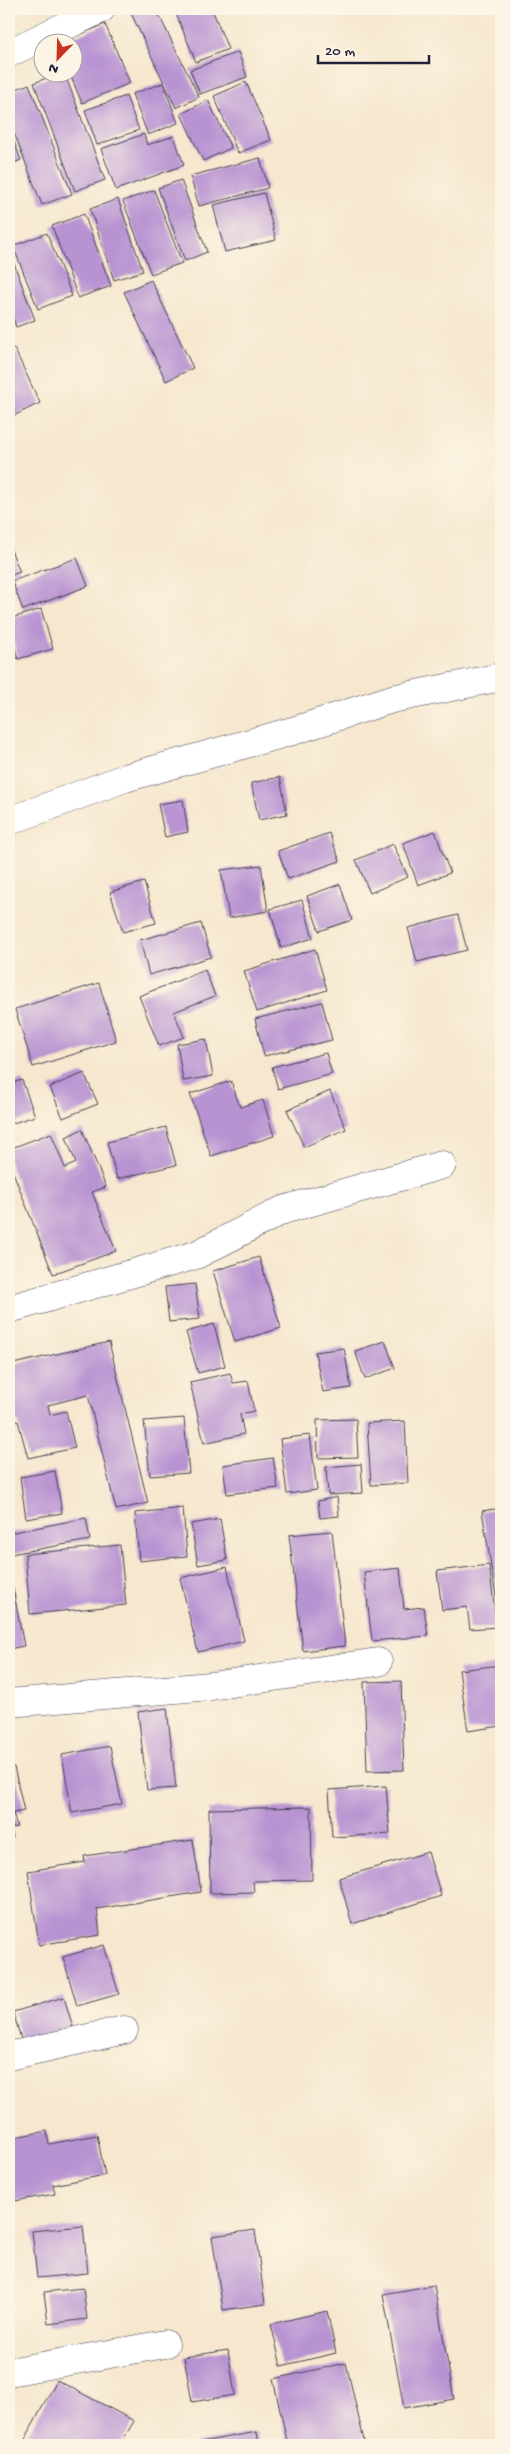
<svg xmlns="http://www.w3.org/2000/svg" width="510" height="2454" font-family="'Gochi Hand',sans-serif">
	<rect width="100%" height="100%" fill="#fcf5e5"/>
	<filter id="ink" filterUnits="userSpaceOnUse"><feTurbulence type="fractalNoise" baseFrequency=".02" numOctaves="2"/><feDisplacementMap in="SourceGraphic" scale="10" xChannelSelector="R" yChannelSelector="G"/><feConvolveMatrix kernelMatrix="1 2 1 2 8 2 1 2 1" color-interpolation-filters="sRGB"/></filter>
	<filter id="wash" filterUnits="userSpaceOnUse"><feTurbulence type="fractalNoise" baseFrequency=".0096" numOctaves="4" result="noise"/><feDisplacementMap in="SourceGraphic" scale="20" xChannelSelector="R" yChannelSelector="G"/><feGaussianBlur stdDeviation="1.12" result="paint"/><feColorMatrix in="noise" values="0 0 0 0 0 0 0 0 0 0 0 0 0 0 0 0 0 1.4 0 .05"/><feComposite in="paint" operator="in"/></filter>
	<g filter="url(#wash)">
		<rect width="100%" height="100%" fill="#f6e7ce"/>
		<g id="blocks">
			<path fill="#b893d2" d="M129 9H156L199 97 176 108Z
				M174 9H212L228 49 196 62Z
				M105 24 130 83 82 103 69 72H72V42H63Z
				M238 52 247 77 200 94 190 70Z
				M61 72H64L105 180 75 191 34 83Z
				M246 82 271 140 238 153 214 96Z
				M163 83 178 123 148 135 132 94Z
				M29 84 72 194 42 205 9 120V92Z
				M126 96 139 130 97 145 85 110Z
				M208 100 231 148 203 161 181 114Z
				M9 129 21 160 9 165Z
				M144 134 147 145 174 136 184 165 116 190 101 149Z
				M260 158 268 188 199 206 190 176Z
				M181 180 207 252 185 261 158 188Z
				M154 190 182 263 151 274 123 201Z
				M264 193 276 240 225 252 213 205Z
				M118 199 143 271 114 280 90 209Z
				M84 214 111 286 78 298 52 226Z
				M47 233 72 296 38 309 13 246Z
				M9 250 35 320 16 327 9 307Z
				M151 280 193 368 166 381 124 292Z
				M14 348 40 403 9 418V351Z
				M9 545 20 572 9 576Z
				M77 558 88 586 23 610 12 581Z
				M41 609 53 649 18 659 9 627V619Z
				M280 777 287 814 259 820 251 783Z
				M183 800 188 832 165 837 158 804Z
				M435 831 450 873 418 885 403 843Z
				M329 833 340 861 288 879 278 851Z
				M393 844 408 877 370 893 356 860Z
				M261 865 268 911 229 918 221 870Z
				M144 882 156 923 123 932 110 892Z
				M340 884 352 920 319 931 307 896Z
				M302 900 313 938 281 948 270 909Z
				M458 915 467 950 417 962 408 928Z
				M201 923 211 957 149 975 140 940Z
				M315 949 327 990 257 1012 244 971Z
				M205 970 215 996 174 1012 184 1037 159 1046 139 996Z
				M99 983 116 1041 33 1067 15 1009Z
				M322 1002 332 1040 264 1056 255 1019Z
				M206 1039 213 1076 183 1081 177 1044Z
				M326 1053 332 1074 278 1089 272 1067Z
				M84 1073 98 1104 63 1118 50 1087Z
				M22 1080 35 1116 10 1124 9 1084Z
				M231 1081 240 1107 263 1100 274 1136 211 1156 190 1094Z
				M330 1091 346 1129 304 1147 287 1110Z
				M166 1127 176 1165 117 1179 107 1142Z
				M82 1129 106 1187 92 1192 116 1251 53 1274 9 1162V1149L51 1133 65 1168 76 1163 66 1137Z
				M259 1257 281 1328 235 1342 213 1271Z
				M195 1284 200 1319 169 1322 165 1287Z
				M214 1324 225 1366 198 1373 186 1332Z
				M385 1341 395 1368 365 1379 355 1351Z
				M109 1342 148 1503 116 1510 88 1395 48 1405 50 1415 66 1411 75 1448 28 1458 18 1421 9 1423V1365Z
				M344 1348 351 1388 323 1392 315 1352Z
				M230 1373 233 1383 248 1381 254 1411 240 1414 244 1434 204 1443 190 1382Z
				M184 1418 189 1473 150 1476 144 1421Z
				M356 1419 358 1457 318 1458 317 1420Z
				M405 1421 408 1483 371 1485 367 1423Z
				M310 1435 317 1490 287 1494 280 1439Z
				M273 1458 278 1488 227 1494 223 1465Z
				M361 1464 363 1493 328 1495 326 1467Z
				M55 1471 62 1513 26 1519 20 1477Z
				M337 1497 339 1516 320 1518 318 1501Z
				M183 1508 187 1556 139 1561 135 1513Z
				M501 1508V1613L499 1614 482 1511Z
				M86 1518 90 1540 11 1554 9 1533Z
				M220 1519 227 1560 198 1565 191 1524Z
				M332 1531 345 1646 303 1651 289 1535Z
				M120 1545 126 1605 30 1614 25 1554Z
				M489 1565 497 1627 470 1629 467 1607 442 1610 437 1571Z
				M9 1567 24 1646 9 1649Z
				M227 1567 244 1641 198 1652 180 1578Z
				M400 1568 404 1609 424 1607 428 1636 372 1641 364 1572Z
				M501 1665V1726L468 1731 459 1670Z
				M401 1681 404 1770 367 1771 364 1682Z
				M167 1708 176 1788 147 1790 138 1712Z
				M110 1746 122 1804 72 1813 62 1755Z
				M14 1767 24 1811 13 1813 17 1827 11 1828 13 1838H9V1768Z
				M386 1786 390 1834 332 1837 329 1790Z
				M311 1807 312 1880 253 1881 254 1892 210 1893 209 1809Z
				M193 1840 201 1892 97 1909 100 1935 39 1945 28 1871 85 1862 84 1856Z
				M428 1852 441 1896 352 1924 339 1878Z
				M104 1945 119 1994 77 2006 63 1957Z
				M64 1997 73 2028 22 2042 13 2012Z
				M47 2131 49 2144 97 2135 105 2175 53 2185 55 2194 9 2202V2138Z
				M83 2226 88 2273 37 2278 32 2231Z
				M255 2230 265 2304 223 2310 212 2236Z
				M434 2285 454 2399 404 2408 383 2294Z
				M83 2288 87 2319 48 2324 44 2292Z
				M327 2311 336 2353 281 2366 271 2324Z
				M228 2350 235 2395 192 2402 184 2357Z
				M346 2363 365 2445H288L273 2379Z
				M57 2380 134 2421 120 2445H22Z
				M257 2432 259 2445H195V2443Z"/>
		</g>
	</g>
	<g filter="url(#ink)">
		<use href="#blocks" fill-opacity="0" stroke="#424051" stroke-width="1"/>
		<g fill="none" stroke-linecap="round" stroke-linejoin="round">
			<g stroke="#424051" stroke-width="29">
				<path id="minor" d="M9 53 101 9
					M9 821 125 778 296 730 392 699 501 677
					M9 1309 196 1255 283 1210 442 1165
					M9 1703 211 1686 378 1662
					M9 2056 124 2030
					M9 2372 165 2344"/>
			</g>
			<use href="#minor" stroke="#fff" stroke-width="28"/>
		</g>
	</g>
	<rect width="510" height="2454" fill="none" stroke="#fcf5e5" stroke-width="30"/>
	<g transform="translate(58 58) rotate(203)"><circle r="24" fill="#fcf5e5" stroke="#a5a1a1"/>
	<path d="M0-4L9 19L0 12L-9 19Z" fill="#c8321e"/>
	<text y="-8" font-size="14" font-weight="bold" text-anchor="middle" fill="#22223b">N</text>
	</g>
	<path d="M318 55v8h111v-8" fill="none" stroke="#22223b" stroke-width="2.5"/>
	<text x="325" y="55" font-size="15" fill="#22223b" stroke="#fcf5e5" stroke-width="4" paint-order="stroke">20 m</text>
</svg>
